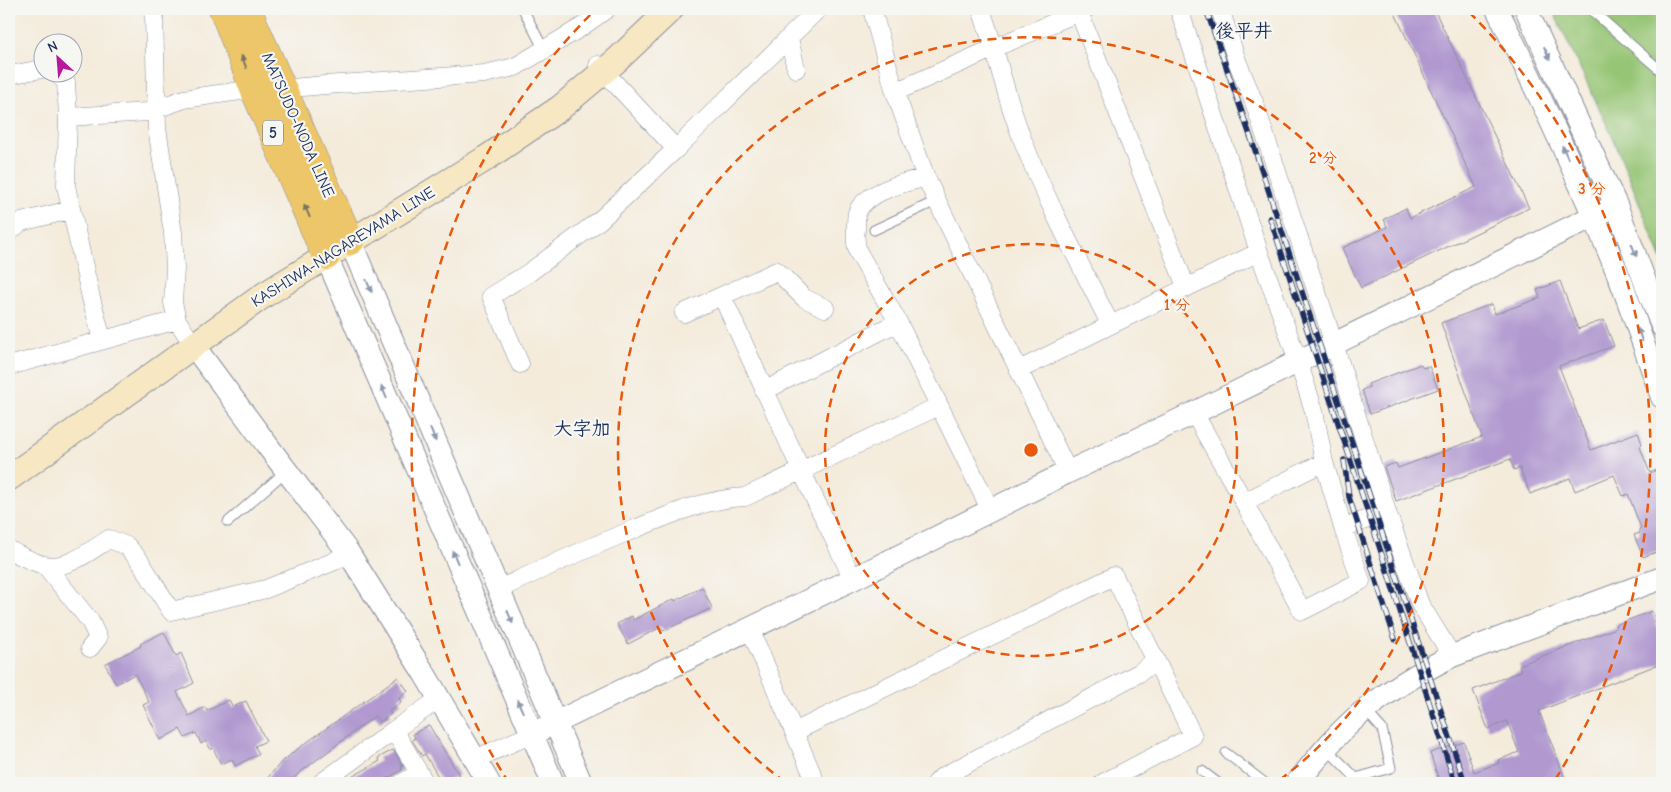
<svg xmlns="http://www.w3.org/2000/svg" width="1671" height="792" font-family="'Comic Neue','Klee One',sans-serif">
	<rect width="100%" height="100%" fill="#f6f6f2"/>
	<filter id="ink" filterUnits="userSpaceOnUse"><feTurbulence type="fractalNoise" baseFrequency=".02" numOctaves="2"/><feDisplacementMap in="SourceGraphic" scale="10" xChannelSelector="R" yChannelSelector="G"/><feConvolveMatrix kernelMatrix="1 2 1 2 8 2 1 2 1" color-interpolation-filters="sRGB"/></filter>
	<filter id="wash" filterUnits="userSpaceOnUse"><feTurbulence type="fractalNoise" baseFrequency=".0096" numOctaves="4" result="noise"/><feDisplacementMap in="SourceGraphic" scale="20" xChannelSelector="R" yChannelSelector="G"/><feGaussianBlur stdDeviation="1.12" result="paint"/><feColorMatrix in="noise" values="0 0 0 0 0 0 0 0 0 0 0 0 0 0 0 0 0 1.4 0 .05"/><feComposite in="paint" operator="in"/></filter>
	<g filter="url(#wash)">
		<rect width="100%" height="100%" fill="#f4ebdb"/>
		<path fill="#96c574" stroke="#587a69" d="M1552 9H1662V260L1614 140Z"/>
		<g id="blocks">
			<path fill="#b199d0" d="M1393 9H1434L1529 208 1361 288 1342 248 1387 227 1384 219 1406 208 1410 218 1476 187Z
				M1560 281 1578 329 1604 320 1614 346 1559 366 1591 450 1638 432 1642 444 1640 447 1650 473 1662 468V550L1643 557 1634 535 1640 533 1639 529 1641 528 1628 494 1623 496 1614 475 1575 491 1570 478 1530 494 1520 468 1514 470 1510 459 1396 501 1384 467 1396 463 1398 468 1482 437 1441 323 1492 304 1495 314 1540 298 1537 290Z
				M1421 364 1423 368 1429 366 1438 389 1370 414 1362 390 1369 387 1368 384Z
				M702 587 712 608 663 631 661 627 628 644 617 624 632 616 633 620 674 599 675 601Z
				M1652 611 1662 638V663L1539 711 1567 783H1440L1430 753 1464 742 1474 772 1499 763 1498 760 1519 752 1507 721 1488 729 1473 690 1521 671 1519 665 1616 628 1615 625Z
				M164 632 176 656 181 653 194 683 177 692 189 716 205 707 207 711 229 700 233 707 246 701 266 741 255 746 259 754 235 766 232 759 221 764 213 748 211 750 206 741 201 744 196 733 185 738 180 729 160 740 143 705 149 702 135 674 116 684 105 664 141 646 140 644Z
				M398 677 408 691 399 698 401 703 389 711 391 714 380 722 375 716 298 774 290 783H263L284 759 285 760 292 753Z
				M429 725 459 775 444 783H442L426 756 425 754 422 756 412 740 415 738 413 734Z
				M393 750 403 766 401 767 402 770 380 783H341L380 761 378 758Z"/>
		</g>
	</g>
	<g filter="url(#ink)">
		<use href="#blocks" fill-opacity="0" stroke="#888d9c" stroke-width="1"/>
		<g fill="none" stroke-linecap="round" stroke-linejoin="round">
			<g stroke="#888d9c" stroke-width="11">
				<path id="service" d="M523 9 544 50
					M1590 9 1660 70 1662 73
					M874 230 936 201
					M228 522 286 471
					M1326 748 1356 778 1391 768 1382 729 1365 710
					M1226 753 1265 783
					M1202 771 1218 783"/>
			</g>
			<g stroke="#888d9c" stroke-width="19">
				<path id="minor" d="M152 9 154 17 157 128 173 233 175 268 173 303 177 320 193 345
					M872 9 895 92 926 178 1068 472
					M1086 9 994 48C1003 81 1012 114 1025 146 1049 207 1081 265 1110 324
					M1179 9 1259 252 1298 361 1314 411 1324 462 1343 528 1361 581 1302 611 1244 502 1194 413
					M1220 9 1237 61 1254 102 1334 344 1387 512 1420 604 1452 656
					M1079 12 1186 287
					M789 38 796 69
					M55 72 66 82 68 117
					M9 75 42 69
					M284 91 292 88 325 85 484 74 515 67 580 28 607 9
					M895 92 994 48 981 9
					M676 149 818 9
					M926 178C907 181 863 193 857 213 856 217 856 224 856 229 855 237 855 243 858 252L898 322 991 511
					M9 232 21 222 70 210
					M722 296 801 470 853 579
					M684 313 777 271 804 298 825 308
					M102 339 91 298 66 186 68 117 148 112 184 99 254 89
					M520 364 491 296 530 272 600 220 676 149 598 65
					M9 366 177 320
					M1019 370 1259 252
					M764 391 898 322
					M1244 502 1324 462
					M1343 528 1387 512
					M9 550C20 555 33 563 45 565 68 570 91 550 109 539L127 546 140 561 171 611 266 589 335 561 348 552
					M45 565 90 621 98 638 90 648
					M499 589C544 568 589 547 635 529 671 514 706 499 745 497L939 406
					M750 629 816 783
					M794 732 1114 576 1193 736 1103 783
					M475 759 532 734
					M321 783 394 730
					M402 783 419 773
					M425 783 394 730 439 699
					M936 783 942 777 1139 673 1156 660"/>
			</g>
			<g stroke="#888d9c" stroke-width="24">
				<path id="tertiary" d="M1497 9C1541 98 1583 187 1620 279 1635 318 1648 358 1662 397
					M1526 9 1616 205 1662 326
					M350 241 581 783
					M326 256 553 783
					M193 345 273 453 348 552 424 673 489 783
					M532 734 853 579 1068 472 1194 413 1616 205
					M1297 783C1319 756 1341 728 1369 707 1394 687 1424 670 1452 656L1662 578"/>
			</g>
			<g stroke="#888d9c" stroke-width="27">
				<path id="secondary" d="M9 478 264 295 485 159 560 108 616 61 671 9"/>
			</g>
			<g stroke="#888d9c" stroke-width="29">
				<path id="primary" d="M223 9 254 89 326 256
					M247 9 350 241"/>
			</g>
			<use href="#service" stroke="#fff" stroke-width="9"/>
			<use href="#minor" stroke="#fff" stroke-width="18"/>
			<use href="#tertiary" stroke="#fff" stroke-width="22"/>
			<use href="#secondary" stroke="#f7e8c3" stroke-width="25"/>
			<use href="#primary" stroke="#ecc669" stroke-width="28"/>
			<g stroke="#1b2f5e" stroke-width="5.5">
				<path id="rail" d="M1206 9 1253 144 1465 783
					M1270 218 1383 558 1455 783
					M1344 460 1349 497 1395 639"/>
			</g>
			<use href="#rail" stroke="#f6f6f2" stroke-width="4" stroke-dasharray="11" stroke-linecap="butt"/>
		</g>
		<defs><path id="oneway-solid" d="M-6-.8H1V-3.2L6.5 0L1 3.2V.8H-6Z" transform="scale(1.25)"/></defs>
		<g fill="#8d97ae">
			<use href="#oneway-solid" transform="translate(1547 53) rotate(65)"/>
			<use href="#oneway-solid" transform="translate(1565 152) rotate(-114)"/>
			<use href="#oneway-solid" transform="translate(1634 250) rotate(68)"/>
			<use href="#oneway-solid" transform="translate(369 286) rotate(67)"/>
			<use href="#oneway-solid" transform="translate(1640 335) rotate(-110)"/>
			<use href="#oneway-solid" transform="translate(384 392) rotate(-113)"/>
			<use href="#oneway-solid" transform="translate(433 435) rotate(67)"/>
			<use href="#oneway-solid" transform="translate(455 557) rotate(-113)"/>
			<use href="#oneway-solid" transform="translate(510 617) rotate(67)"/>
			<use href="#oneway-solid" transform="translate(520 706) rotate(-114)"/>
		</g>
		<g fill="#797363">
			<use href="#oneway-solid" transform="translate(244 62) rotate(-111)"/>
			<use href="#oneway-solid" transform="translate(307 211) rotate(-113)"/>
		</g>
	</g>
	<g fill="none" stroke="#e8590c" stroke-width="2.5" stroke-dasharray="9 6">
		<circle cx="1031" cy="450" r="206"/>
		<path d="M785 782A413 413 0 1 1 1277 782"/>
		<path d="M509 783A619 619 0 0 1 593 12M1469 12A619 619 0 0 1 1553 783"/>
	</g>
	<g text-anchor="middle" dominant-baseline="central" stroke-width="4.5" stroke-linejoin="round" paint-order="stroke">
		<rect fill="#f6f6f2" stroke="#5d6b8a" stroke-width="1" x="263" y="120.5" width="20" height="25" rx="4"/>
		<g font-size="15" font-weight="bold" fill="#1b2f5e">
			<text x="273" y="133">5</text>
		</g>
		<g font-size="16" fill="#1b2f5e" stroke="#f6f6f2">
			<text transform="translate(298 125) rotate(66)">MATSUDO-NODA LINE</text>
			<text transform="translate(343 247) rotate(-32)">KASHIWA-NAGAREYAMA LINE</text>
		</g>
		<g font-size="19" font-weight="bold" fill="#1b2f5e" stroke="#f6f6f2">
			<text x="1244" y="31">後平井</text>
			<text x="582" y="429">大字加</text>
		</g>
	</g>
	<circle cx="1031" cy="450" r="8" fill="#e8590c" stroke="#f6f6f2" stroke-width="2.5"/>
	<g font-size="15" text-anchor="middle" font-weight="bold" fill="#e8590c" stroke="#f6f6f2" stroke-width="4.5" stroke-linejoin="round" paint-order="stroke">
		<text x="1323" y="163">2 分</text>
		<text x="1592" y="194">3 分</text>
		<text x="1177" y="310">1 分</text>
	</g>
	<rect width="1671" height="792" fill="none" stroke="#f6f6f2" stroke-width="30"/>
	<g transform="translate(58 58) rotate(334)"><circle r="24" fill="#f6f6f2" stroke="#9ea6b7"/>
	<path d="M0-4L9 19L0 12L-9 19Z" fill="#b5179e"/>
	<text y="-8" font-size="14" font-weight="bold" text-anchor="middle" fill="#1b2f5e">N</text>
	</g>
</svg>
